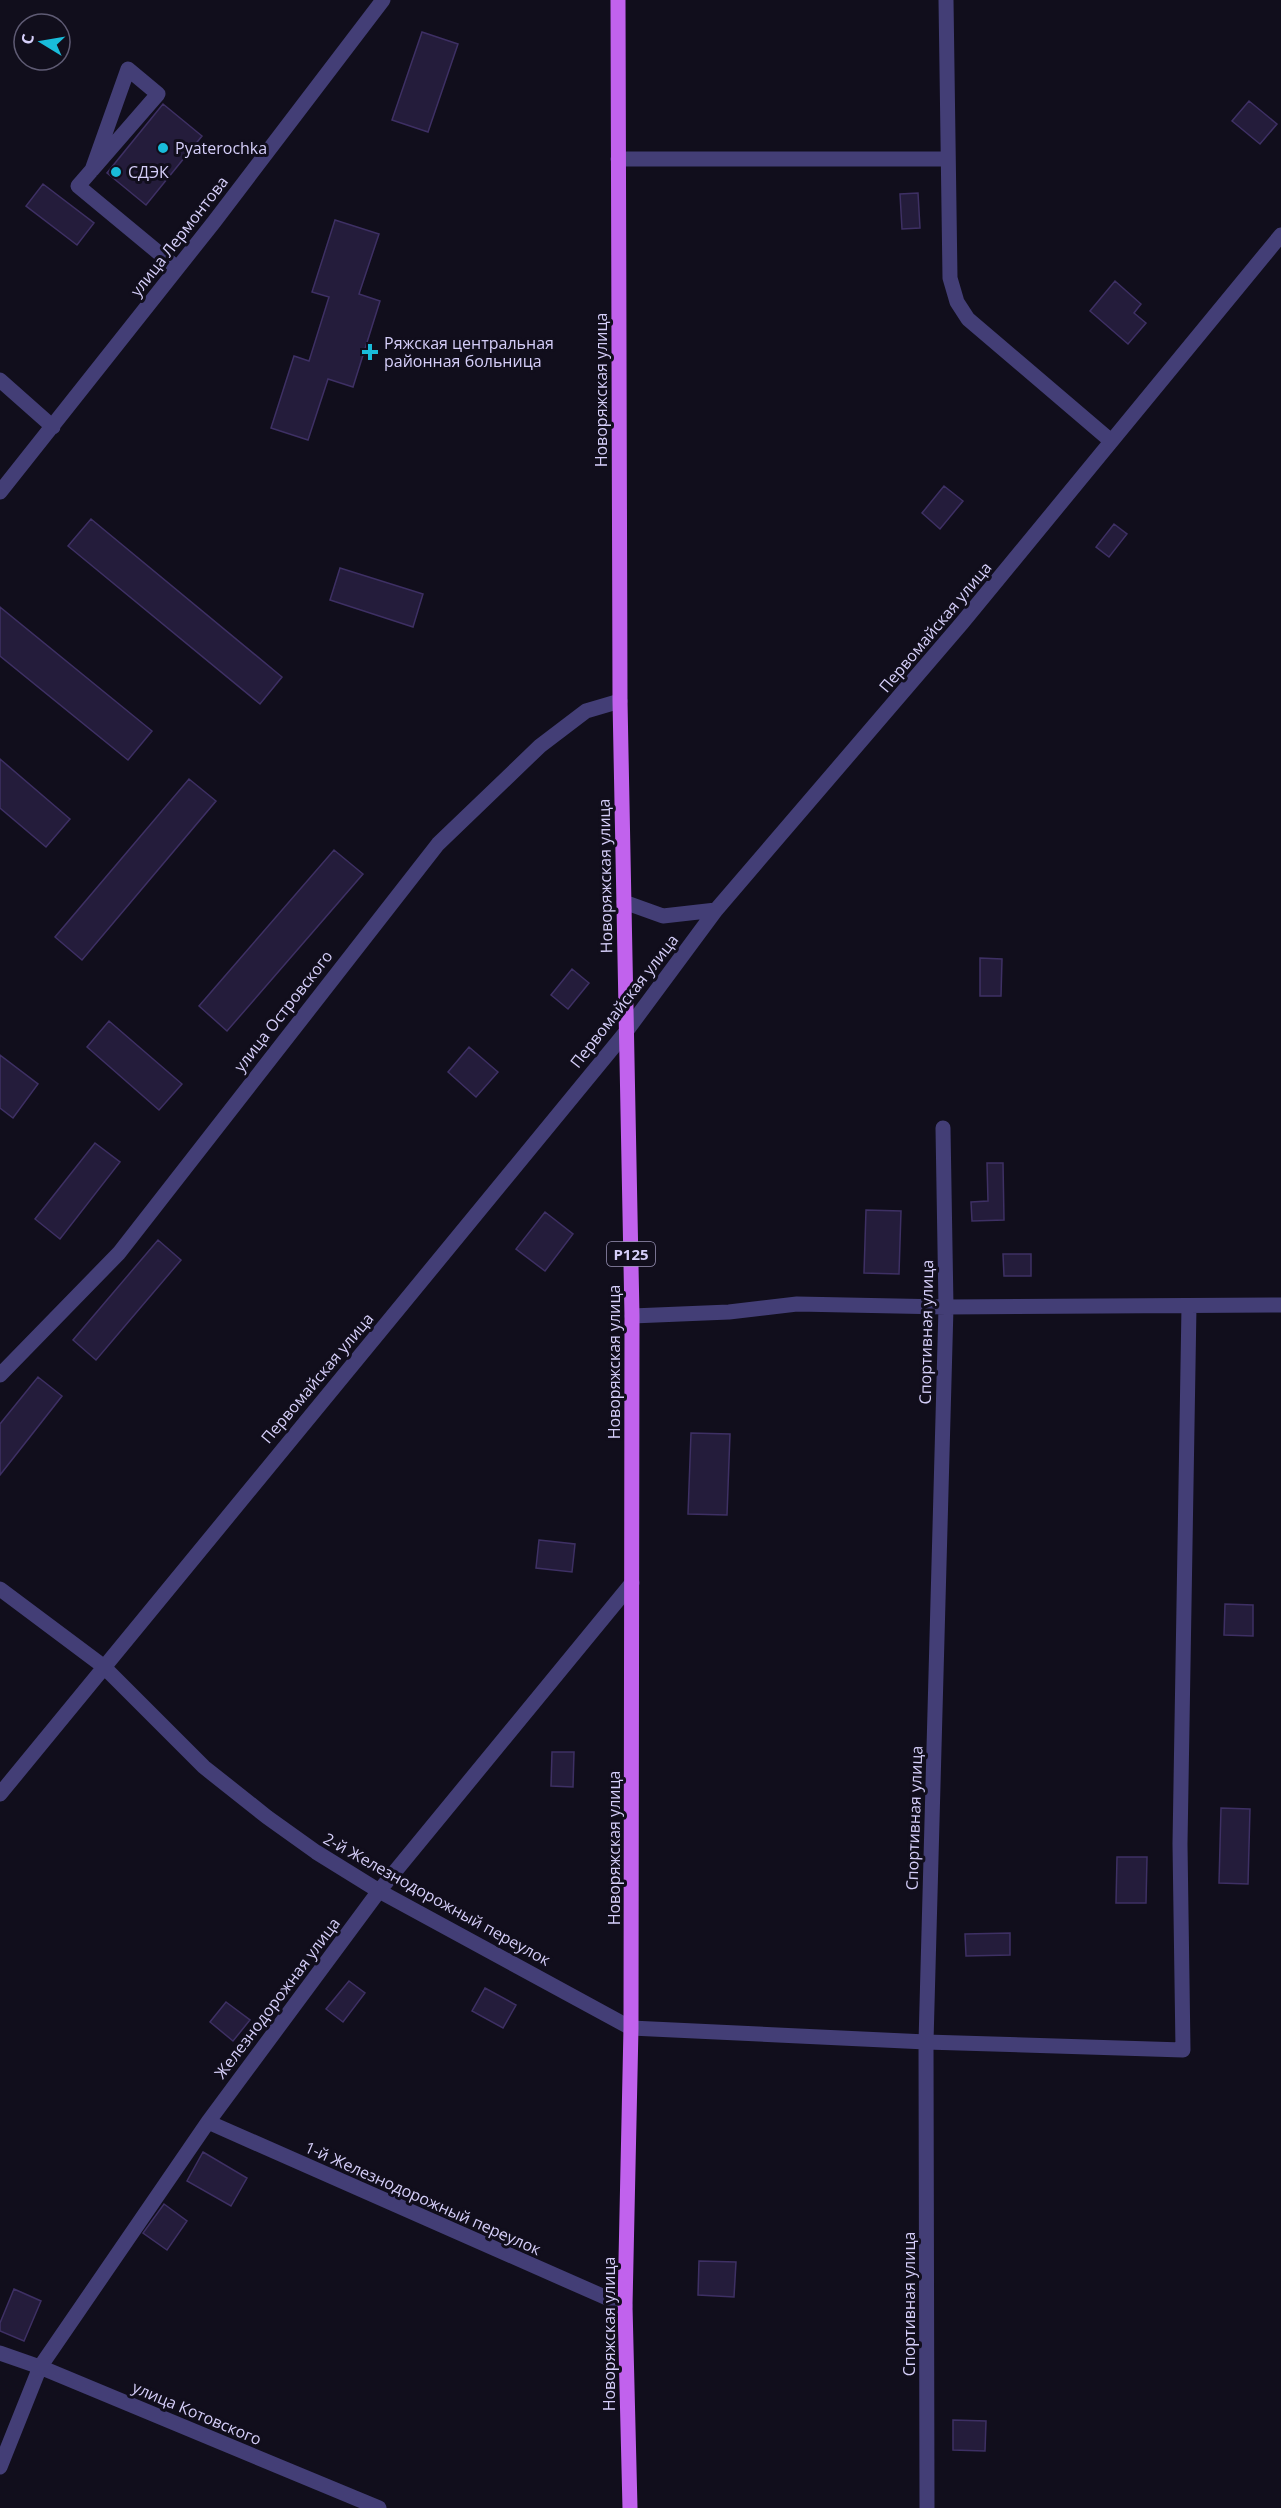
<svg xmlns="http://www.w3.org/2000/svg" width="1281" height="2508" font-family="'Open Sans',sans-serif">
	<rect width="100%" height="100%" fill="#110e1c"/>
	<path fill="#241c3b" stroke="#3e3064" stroke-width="1.5" d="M422 32 458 44 428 132 392 120Z
		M1249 101 1277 124 1260 144 1232 121Z
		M163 104 202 136 146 205 107 173Z
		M43 184 94 223 77 245 26 206Z
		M918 193 920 228 902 229 900 194Z
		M335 220 379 234 359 294 380 301 353 387 328 379 308 440 271 428 294 356 309 361 329 297 312 292Z
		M1115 281 1141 304 1134 313 1146 323 1128 344 1090 311Z
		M944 486 963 501 940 529 922 513Z
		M91 519 282 677 260 704 68 546Z
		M1114 524 1127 534 1109 557 1096 547Z
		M340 568 423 594 413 627 330 600Z
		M0 607 152 731 128 760 0 656Z
		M0 759 70 819 46 847 0 808Z
		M189 779 216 801 82 960 55 937Z
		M334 850 363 874 227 1031 199 1006Z
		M980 958 1002 959 1001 996H980Z
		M572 969 589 983 568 1009 551 995Z
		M109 1021 182 1084 159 1110 87 1047Z
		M469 1047 498 1072 476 1097 448 1072Z
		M0 1055 38 1084 13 1118 0 1108Z
		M95 1143 120 1162 60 1239 35 1219Z
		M987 1163H1003L1004 1220 972 1221 971 1202 988 1201Z
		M866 1210 901 1211 899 1274 864 1273Z
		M545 1212 573 1234 545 1271 516 1249Z
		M158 1240 181 1260 96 1360 73 1340Z
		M1003 1254H1031V1276H1004Z
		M38 1377 62 1396 0 1475V1424Z
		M691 1433 730 1434 727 1515 688 1514Z
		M539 1540 575 1544 572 1572 536 1568Z
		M1225 1604 1253 1605V1636L1224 1635Z
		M552 1752H574L573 1787 551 1786Z
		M1221 1808 1250 1809 1248 1884 1219 1883Z
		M1117 1857H1147L1146 1903H1116Z
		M1010 1933V1955L966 1956 965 1934Z
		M349 1981 365 1993 343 2022 326 2009Z
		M485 1988 516 2005 503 2028 472 2011Z
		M226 2002 250 2020 233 2041 210 2022Z
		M203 2152 247 2178 231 2206 187 2181Z
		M164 2204 187 2221 167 2250 143 2233Z
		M699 2261 736 2262 734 2297 698 2295Z
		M14 2289 41 2301 24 2341 0 2331V2323Z
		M953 2420 986 2421 985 2451 953 2450Z"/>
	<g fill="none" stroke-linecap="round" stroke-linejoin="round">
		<path stroke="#433e76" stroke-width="15" d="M946 0 950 278 957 302 968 319 1111 441
			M618 159H948
			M92 170 128 69 158 94 78 186 177 268
			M0 380 53 427
			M0 492 214 222 383 0
			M624 902 663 916 716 910
			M632 1316 729 1312 797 1304 946 1307 1281 1305
			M0 1375 119 1253 438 844 540 746 586 711 620 701
			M0 1589 103 1666 204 1767 267 1817 316 1852 379 1891 631 2028 926 2042 1183 2050 1180 1844 1189 1306
			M0 1794 625 1033 716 910 962 623 1281 235
			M208 2122 625 2306
			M0 2353 40 2367 379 2508
			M0 2467 40 2367 208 2122 379 1891 632 1583
			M927 2508 926 2042 946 1307 943 1128"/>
		<path stroke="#c162ed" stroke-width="15" d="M618 0 620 701 632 1316 631 2028 625 2306 630 2508"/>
	</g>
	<g fill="#19bcda" stroke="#110e1c" stroke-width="2">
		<circle cx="163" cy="148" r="6"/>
		<circle cx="116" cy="172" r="6"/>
		<path d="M367 343h6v6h6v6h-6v6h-6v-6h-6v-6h6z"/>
	</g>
	<g text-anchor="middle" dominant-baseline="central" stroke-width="6" stroke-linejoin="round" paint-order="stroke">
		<rect fill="#110e1c" stroke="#9a94b7" stroke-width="1.5" x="607" y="1242" width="48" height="24" rx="4.5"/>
		<g font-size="15" font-weight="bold" fill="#d5cef9">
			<text x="631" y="1254">Р125</text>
		</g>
		<g font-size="16" fill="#d5cef9" stroke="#110e1c" text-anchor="start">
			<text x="175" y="148">Pyaterochka</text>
			<text x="128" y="172">СДЭК</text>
			<text x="384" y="343">Ряжская центральная<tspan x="384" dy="18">районная больница</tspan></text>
		</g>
		<g font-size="16" fill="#d5cef9" stroke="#110e1c">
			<text transform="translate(179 236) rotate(-52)">улица Лермонтова</text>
			<text transform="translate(601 390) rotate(-90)">Новоряжская улица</text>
			<text transform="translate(935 627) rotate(-50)">Первомайская улица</text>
			<text transform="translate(605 876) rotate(-91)">Новоряжская улица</text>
			<text transform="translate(624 1001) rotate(-52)">Первомайская улица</text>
			<text transform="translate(283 1011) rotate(-52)">улица Островского</text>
			<text transform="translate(926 1332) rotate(-89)">Спортивная улица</text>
			<text transform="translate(614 1362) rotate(-90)">Новоряжская улица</text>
			<text transform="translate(317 1378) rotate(-50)">Первомайская улица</text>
			<text transform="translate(914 1818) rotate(-88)">Спортивная улица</text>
			<text transform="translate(614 1848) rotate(-90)">Новоряжская улица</text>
			<text transform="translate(437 1899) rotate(29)">2-й Железнодорожный переулок</text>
			<text transform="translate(277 1998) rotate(-53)">Железнодорожная улица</text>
			<text transform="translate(423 2198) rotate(24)">1-й Железнодорожный переулок</text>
			<text transform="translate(909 2304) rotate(-90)">Спортивная улица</text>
			<text transform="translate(609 2334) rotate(-90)">Новоряжская улица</text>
			<text transform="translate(197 2413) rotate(23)">улица Котовского</text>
		</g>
	</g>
	<g transform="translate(42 42) rotate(281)"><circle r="28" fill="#110e1c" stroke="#5f5b74" stroke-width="1.5"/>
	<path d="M0-4.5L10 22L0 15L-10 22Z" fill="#19bcda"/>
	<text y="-9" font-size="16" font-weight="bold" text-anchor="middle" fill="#d5cef9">С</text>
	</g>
</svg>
